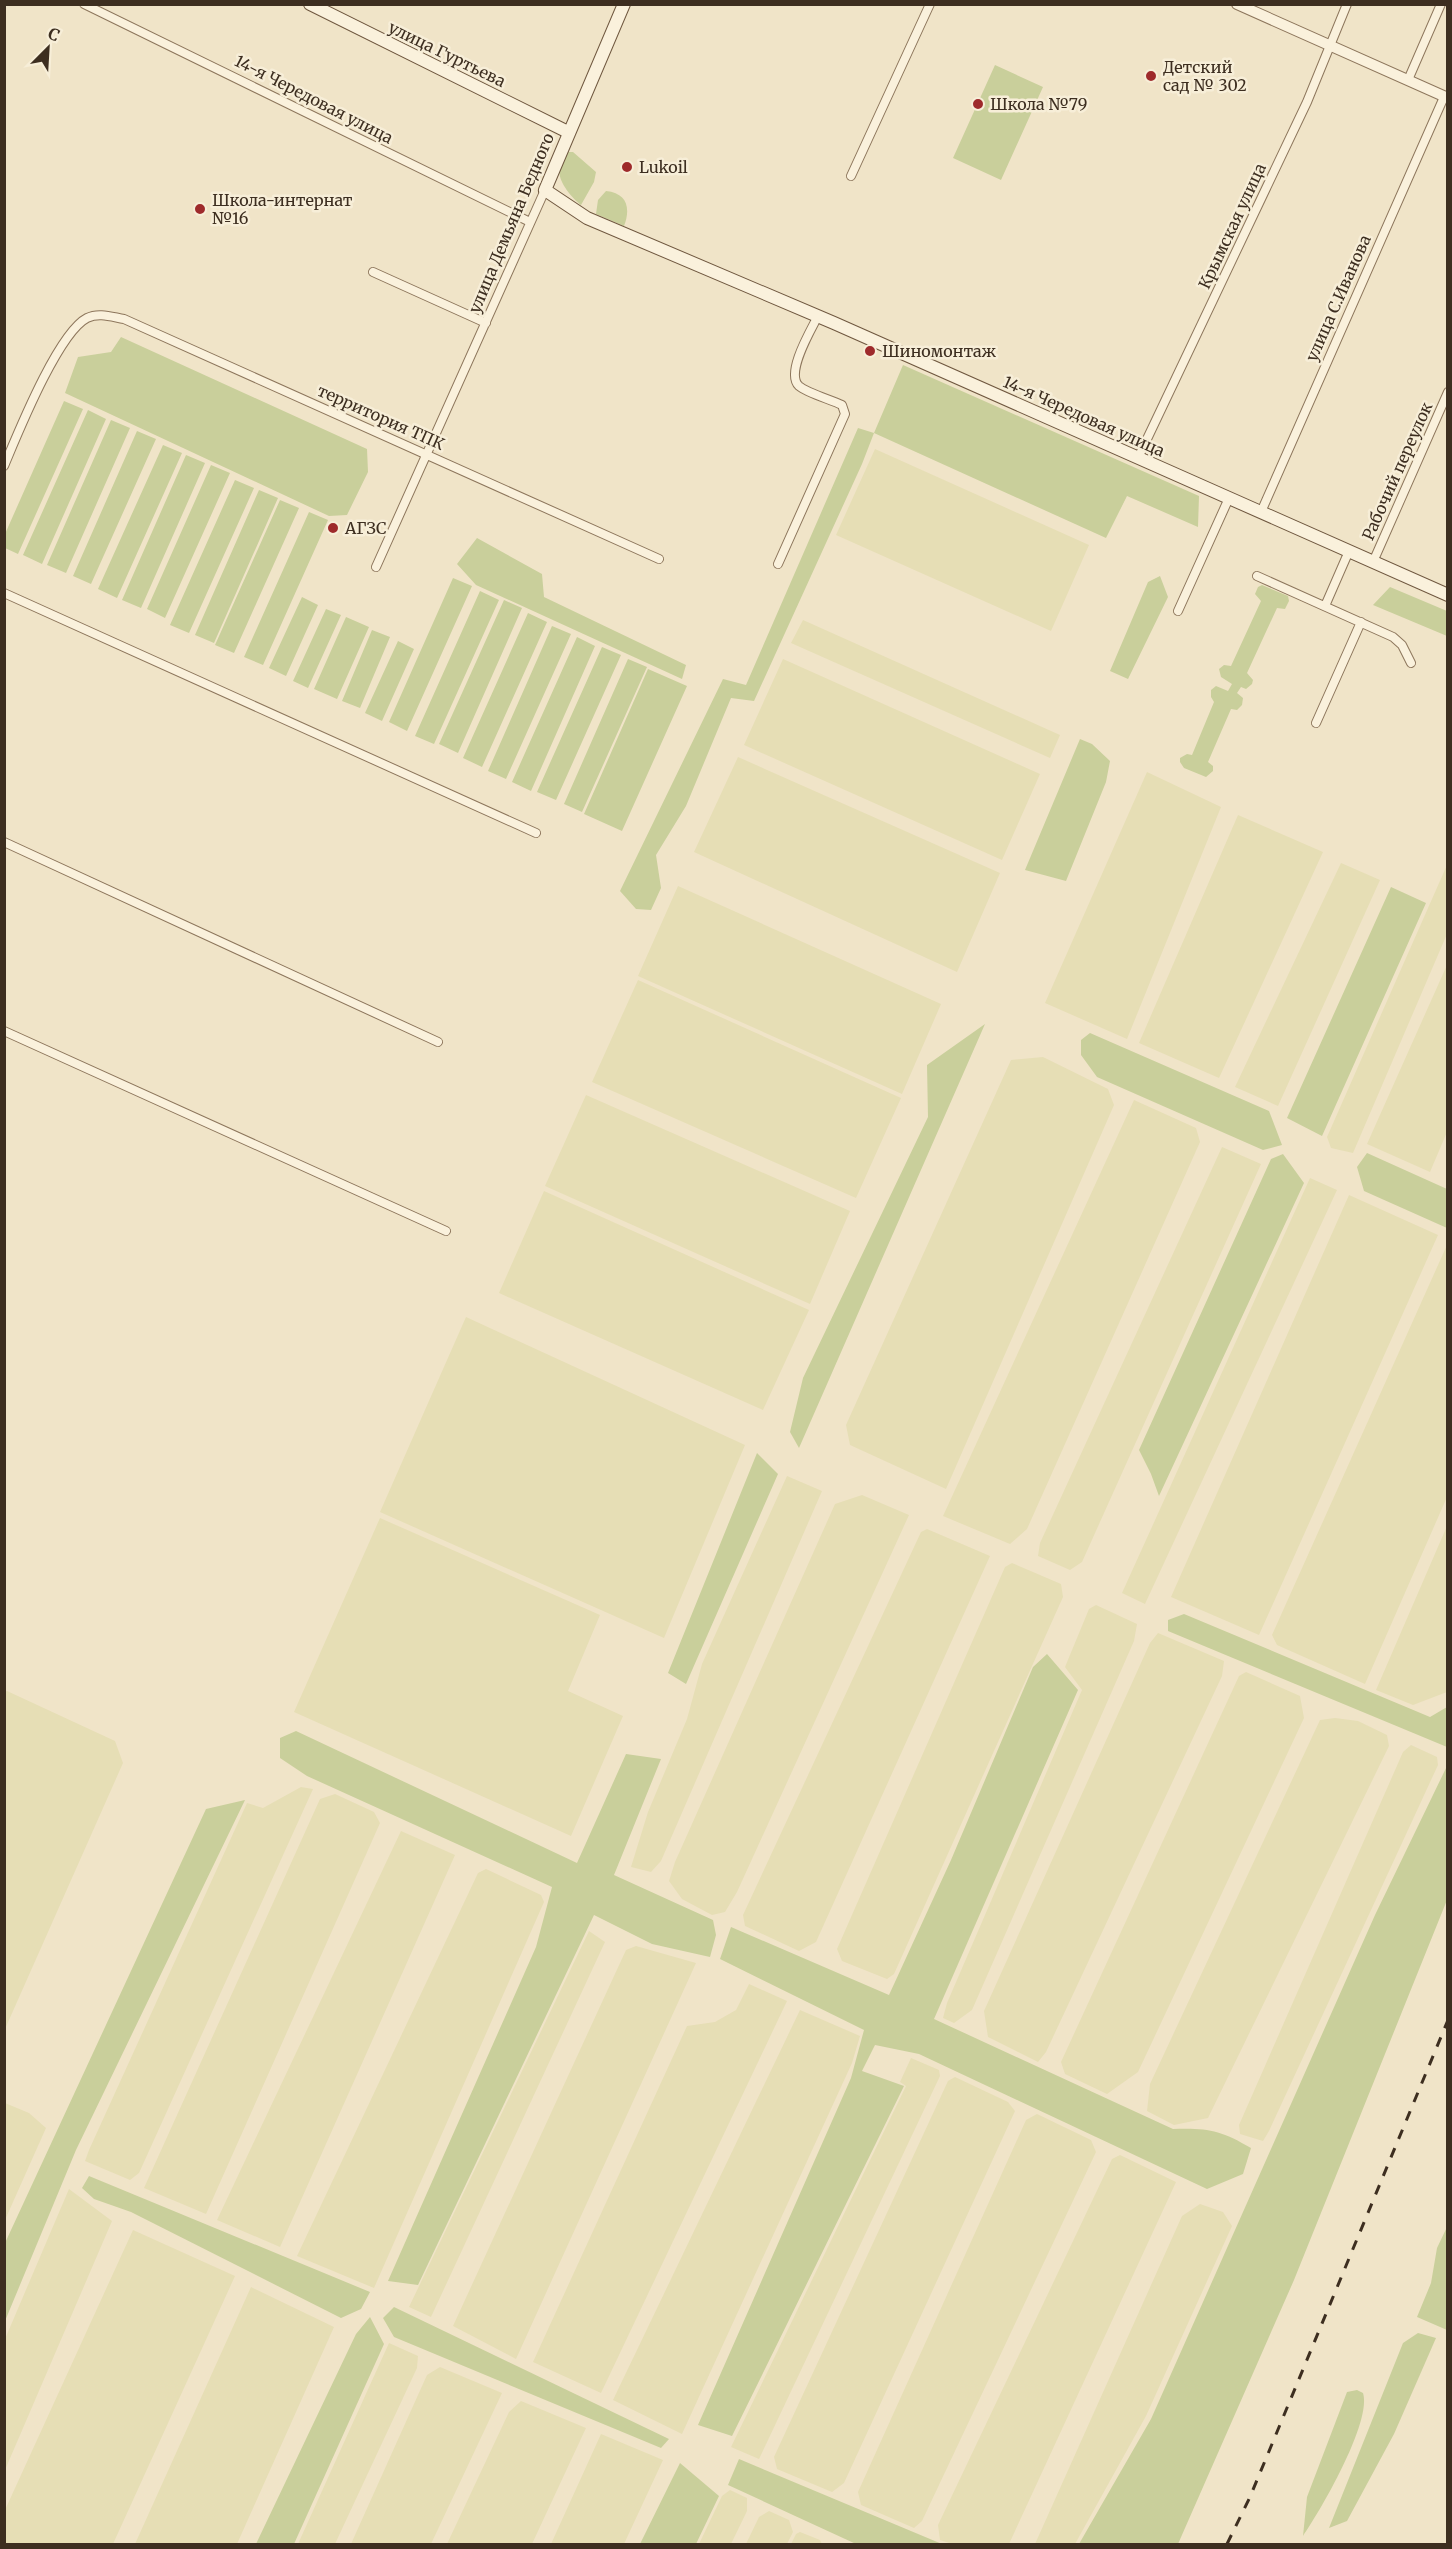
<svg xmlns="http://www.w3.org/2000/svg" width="1452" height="2549" font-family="Merriweather,serif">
	<rect width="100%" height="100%" fill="#f0e4c8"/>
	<path fill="#e6deb5" d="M875 449 1089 545 1051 631 836 535Z
		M803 620 1060 735 1050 758 791 643Z
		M783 659 1040 774 1002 860 744 745Z
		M738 757 1000 873 957 972 694 852Z
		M1147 772 1221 807 1127 1039 1045 1003Z
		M1238 815 1323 852 1219 1078 1139 1043Z
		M1341 863 1380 880 1278 1106 1235 1087Z
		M1447 865V934L1353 1153 1331 1148 1327 1137Z
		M678 886 941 1004 902 1094 638 976Z
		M1447 965V1132L1430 1172 1367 1144Z
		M638 980 901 1098 856 1198 592 1082Z
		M1043 1057 1108 1089 1114 1105 946 1489 850 1445 846 1425 1011 1060Z
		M586 1095 850 1211 810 1304 545 1186Z
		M1134 1100 1196 1128 1200 1142 1027 1529 1010 1544 943 1516Z
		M1222 1147 1261 1164 1082 1562 1070 1570 1038 1556 1040 1543Z
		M1310 1178 1337 1190 1145 1604 1122 1593Z
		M544 1191 809 1310 763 1410 499 1293Z
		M1349 1195 1438 1235 1259 1635 1171 1597Z
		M1447 1245V1497L1365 1684 1277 1645 1272 1635Z
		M466 1317 745 1445 664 1638 380 1512Z
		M787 1476 822 1491 661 1861 651 1872 631 1867 648 1812 687 1719 702 1664Z
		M862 1495 909 1515 737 1892 725 1912 712 1915 682 1899 669 1881 675 1862 835 1504Z
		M380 1518 600 1615 568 1691 623 1716 571 1836 294 1712Z
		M1447 1526V1692L1413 1705 1376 1690Z
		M927 1529 990 1556 816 1942 799 1951 745 1926 743 1915 921 1532Z
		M1012 1563 1061 1584 1063 1597 894 1974 887 1979 842 1961 837 1949 1005 1567Z
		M1096 1605 1137 1624 1134 1641 972 2010 954 2023 943 2018 947 2003 1082 1690 1065 1667 1089 1609Z
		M1158 1633 1224 1661 1222 1676 1046 2052 1038 2062 988 2037 984 2011 1150 1643Z
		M1246 1672 1300 1696 1304 1718 1138 2072 1107 2094 1065 2074 1061 2062 1239 1676Z
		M7 1691 115 1741 123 1763 5 2029 4 1692Z
		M1335 1718 1358 1721 1387 1735 1389 1746 1208 2118 1174 2125 1147 2111 1150 2084 1320 1720Z
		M1411 1745 1437 1757 1438 1765 1269 2131 1263 2141 1240 2134 1239 2125 1403 1752Z
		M301 1787 313 1789 139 2173 130 2180 85 2161 89 2150 247 1803 263 1808Z
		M335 1794 374 1812 380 1823 206 2214 144 2188 320 1799Z
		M401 1831 455 1855 280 2247 217 2220Z
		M486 1869 541 1895 544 1902 374 2288 297 2256 478 1873Z
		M589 1931 605 1942 431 2317 409 2307Z
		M636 1946 696 1963 516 2359 453 2326 626 1950Z
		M749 1984 787 2001 601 2393 533 2362 687 2026 715 2022 736 2010Z
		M800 2010 860 2036 852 2063 682 2434 613 2400Z
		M911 2058 939 2070 940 2076 759 2459 731 2447 906 2086 900 2082Z
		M955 2077 1008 2102 1015 2111 844 2483 832 2492 777 2469 774 2457 948 2081Z
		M5 2103 29 2113 46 2128 5 2220Z
		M1037 2114 1091 2140 1096 2152 922 2521 914 2528 861 2505 858 2492 1026 2120Z
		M1120 2155 1176 2182 1009 2544H952L940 2540 938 2525 1112 2159Z
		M69 2189 112 2221 5 2470V2339Z
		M1200 2204 1223 2212 1232 2226 1146 2416 1075 2544H1035L1182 2216Z
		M133 2230 235 2276 113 2544H5V2510Z
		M251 2287 334 2327 237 2544H135Z
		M389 2343 418 2356 417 2368 335 2544H298Z
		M440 2367 502 2393 431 2544H351L427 2375Z
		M521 2401 586 2428 532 2544H447L509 2412Z
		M601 2434 663 2460 624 2544H551Z
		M730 2490 747 2498V2511L731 2544H699L722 2496Z
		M769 2511 789 2520 793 2532 787 2544H746L759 2517Z
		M800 2532 820 2540 822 2544H791L796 2534Z"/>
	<path fill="#c9cf9b" d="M995 65 1043 87 1001 180 953 158Z
		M567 152H573L596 172 594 182 581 205C571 197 555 179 560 164 561 160 565 156 567 152Z
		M606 191C627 193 631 208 624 226L596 214 598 200Z
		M121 337 367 449 368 472 347 515 329 516 65 393 78 357 111 352Z
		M903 365 1199 496 1198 527 1127 496 1106 538 874 433 862 464 754 701 731 698 686 806 656 855 661 888 651 910 636 909 620 891 723 679 746 685 858 428 874 433Z
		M64 401 83 409 18 554 5 548V534Z
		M88 410 106 419 42 564 23 555Z
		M111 420 130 428 66 573 47 565Z
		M137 431 156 439 91 584 73 576Z
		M163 445 182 453 117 598 98 589Z
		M186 455 205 463 141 608 122 600Z
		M211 465 230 473 165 618 147 609Z
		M235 480 254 488 189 633 170 625Z
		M259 490 278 498 214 643 195 635Z
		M280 500 299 508 234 653 215 645Z
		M309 512 328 520 263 665 244 657Z
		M477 538 542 574 544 597 686 665 682 679 476 585 457 564Z
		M1160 576 1168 597 1128 679 1110 671 1148 582Z
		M453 578 472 586 407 731 389 722Z
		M1262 585 1288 596 1289 601 1285 609 1277 608 1247 673 1253 680 1252 684 1246 689 1241 687 1237 693 1243 698 1242 705 1237 710 1231 709 1208 762 1213 766V771L1206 777 1184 768 1180 762V758L1187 754 1192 755 1214 702 1211 697V690L1216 686 1228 691 1232 684 1221 677 1219 669 1224 665 1231 666 1261 601 1255 594 1258 587Z
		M1390 587 1447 611V636L1373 605Z
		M480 591 499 600 434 744 415 736Z
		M302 597 318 605 286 676 269 668Z
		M504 600 522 608 458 753 439 744Z
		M326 609 341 615 308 688 293 681Z
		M528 613 547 622 482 767 463 758Z
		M346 617 369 627 337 699 314 689Z
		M552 626 571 634 506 779 488 771Z
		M372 630 390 637 360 708 342 701Z
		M577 637 595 646 531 791 512 782Z
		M398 641 414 649 382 721 365 713Z
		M602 647 621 655 556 800 537 792Z
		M628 659 647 667 582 812 564 804Z
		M648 669 687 686 622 831 584 814Z
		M1080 739 1092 744 1110 761 1106 782 1066 881 1025 870Z
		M1391 887 1426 903 1322 1136 1287 1118Z
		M985 1024 799 1448 790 1432 803 1378 928 1117 927 1065Z
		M1090 1033 1269 1111 1282 1145 1263 1150 1097 1077 1081 1055V1040Z
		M1367 1153 1447 1189V1228L1364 1191 1357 1167Z
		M1283 1154 1304 1183 1159 1496 1151 1474 1139 1450 1271 1159Z
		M757 1453 778 1474 686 1684 668 1673Z
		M1184 1614 1430 1717 1447 1707V1747L1168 1631V1620Z
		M1047 1654 1078 1690 934 2019 1173 2129C1208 2128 1220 2130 1251 2148L1243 2174 1207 2189 919 2054 875 2045 862 2071 904 2086 732 2436 698 2425 851 2078 864 2030 720 1959 731 1927 889 1995 951 1860 1033 1667Z
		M296 1731 577 1863 626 1754 661 1759 614 1875 713 1920 716 1935 710 1957 652 1944 594 1915 418 2285 388 2281 536 1947 552 1887 307 1776 280 1758V1738Z
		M1447 1766V1900L1294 2280 1178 2544H1079L1151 2419 1375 1915Z
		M245 1800 76 2150 5 2321V2243L206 1809Z
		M89 2176 370 2292 361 2309 341 2318 131 2212 94 2199 82 2188Z
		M1447 2227V2330L1417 2317 1431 2283 1437 2248Z
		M394 2307 669 2439 661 2448 394 2337 383 2318Z
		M370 2317 384 2344 294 2544H256L356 2334Z
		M1418 2333 1436 2338 1394 2434 1347 2521 1329 2528 1403 2343Z
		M1357 2390 1363 2393C1372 2422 1321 2510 1303 2536L1307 2497 1347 2392Z
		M739 2459 942 2544H856L728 2485Z
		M680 2463 719 2496 696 2544H640Z"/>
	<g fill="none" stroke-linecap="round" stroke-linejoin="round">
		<g stroke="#8d765c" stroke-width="10">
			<path id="minor" d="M84 4 530 222
				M1408 80 1441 4
				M851 176 930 4
				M373 272 486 323
				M1138 458 1307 102 1347 4
				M4 466C18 433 58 333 87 318 99 312 112 317 124 319L659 559
				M1261 512 1444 97
				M1373 562 1448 392
				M778 564 845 414 842 405C832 400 807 393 799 386 785 373 811 330 818 316
				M376 567 545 190
				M1257 576 1393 637 1402 645 1411 663
				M4 593 536 833
				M1325 606 1349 551
				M1178 611 1229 498
				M1316 723 1361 622
				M4 842 438 1042
				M4 1031 446 1231"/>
		</g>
		<g stroke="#8d765c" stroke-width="12">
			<path id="tertiary" d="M1237 4 1448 98"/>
		</g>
		<g stroke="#6f573f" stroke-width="14">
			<path id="secondary" d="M310 4 568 132
				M624 4 545 190 587 218 834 323 1448 595"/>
		</g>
		<use href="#minor" stroke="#faf1dc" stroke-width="8"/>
		<use href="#tertiary" stroke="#faf1dc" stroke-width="10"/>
		<use href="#secondary" stroke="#faf1dc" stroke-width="12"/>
		<path stroke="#3d2e20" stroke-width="3" stroke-dasharray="10 10" stroke-linecap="butt" d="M1227 2544 1250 2497 1448 2020"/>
	</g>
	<g fill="#9e2a2b" stroke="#f7eed8" stroke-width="2">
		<circle cx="1151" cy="76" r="6"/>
		<circle cx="978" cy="104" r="6"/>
		<circle cx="627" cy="167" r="6"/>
		<circle cx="200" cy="209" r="6"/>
		<circle cx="870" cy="351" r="6"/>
		<circle cx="333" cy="528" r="6"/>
	</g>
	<g text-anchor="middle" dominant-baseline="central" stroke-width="5" stroke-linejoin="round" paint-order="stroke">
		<g font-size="16" fill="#3d2e20" stroke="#f7eed8">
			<text transform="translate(447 54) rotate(26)">улица Гуртьева</text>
			<text transform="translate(314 99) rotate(27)">14-я Чередовая улица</text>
			<text transform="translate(511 223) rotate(-67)">улица Демьяна Бедного</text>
			<text transform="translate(1232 226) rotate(-65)">Крымская улица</text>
			<text transform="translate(1338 298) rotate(-66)">улица С.Иванова</text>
			<text transform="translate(1084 416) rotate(24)">14-я Чередовая улица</text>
			<text transform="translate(381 417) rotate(24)">территория ТПК</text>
			<text transform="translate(1397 471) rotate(-66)">Рабочий переулок</text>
		</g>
		<g font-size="16" fill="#3d2e20" stroke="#f7eed8" text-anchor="start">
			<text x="1163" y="67">Детский<tspan x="1163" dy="18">сад № 302</tspan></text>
			<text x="990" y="104">Школа №79</text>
			<text x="639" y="167">Lukoil</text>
			<text x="212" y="200">Школа-интернат<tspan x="212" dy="18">№16</tspan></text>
			<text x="882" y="351">Шиномонтаж</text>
			<text x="345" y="528">АГЗС</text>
		</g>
	</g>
	<rect width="1452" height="2549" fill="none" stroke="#3d2e20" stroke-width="12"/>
	<g transform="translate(48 48) rotate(24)" stroke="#f7eed8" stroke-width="4.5" paint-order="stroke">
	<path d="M0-4.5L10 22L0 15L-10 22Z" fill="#3d2e20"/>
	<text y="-9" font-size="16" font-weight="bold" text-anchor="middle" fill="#3d2e20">С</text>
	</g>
</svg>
